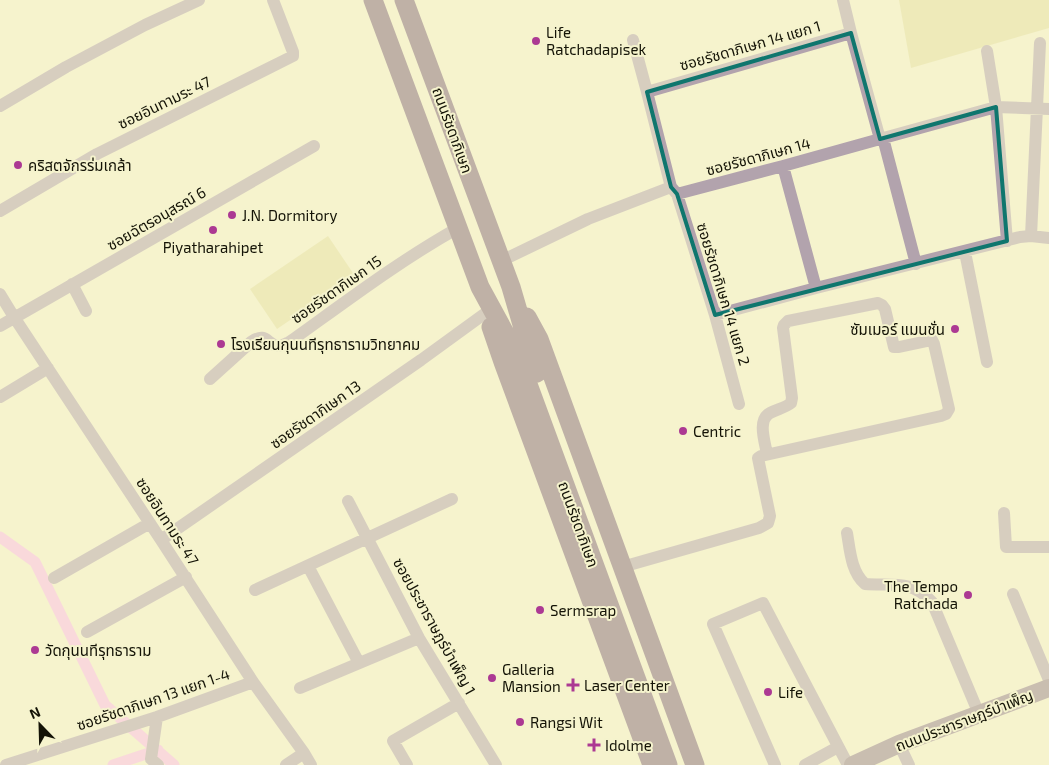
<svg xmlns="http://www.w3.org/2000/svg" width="1049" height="765" font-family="'Exo 2','Noto Sans Thai',sans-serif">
	<rect width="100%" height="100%" fill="#f5f3cd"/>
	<path fill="#e5e1a1" d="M899 0H1049V28L911 68Z
		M328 236 355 276 277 329 250 289Z"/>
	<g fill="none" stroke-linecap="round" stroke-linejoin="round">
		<path stroke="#fdbbea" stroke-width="11" d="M0 537 35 562 105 705 174 765
			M113 765 158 750"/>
		<path stroke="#b2a3ad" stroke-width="12" d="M843 0 851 33
			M633 40 647 92
			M987 51 996 107 1007 241
			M0 106 66 67 145 25 199 0
			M883 138 916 264
			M783 166 816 288
			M677 194 783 166 880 139 996 107 1049 109
			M0 211 97 154 293 56V52L273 0
			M1031 236 1040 43
			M965 252 987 362
			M501 261 588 219 671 187
			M72 284 86 311
			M0 294 14 317 161 540 253 682 304 753 311 765
			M715 315 816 288 1020 237 1031 236 1049 238
			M0 326 314 146
			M210 379 251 342C268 330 267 347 280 346 281 346 286 343 288 343 344 303 399 261 458 228
			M0 397 48 368
			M739 404 715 315 677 194 671 187 647 92 851 33 880 139
			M348 501 419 638 496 765
			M1004 513 1006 547H1049
			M847 533C850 550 851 572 865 584 892 586 911 579 932 602L979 714
			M161 540 421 360 487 312
			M308 566 359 663
			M622 567 759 528 768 523 770 516 758 458 761 456 941 416 946 414 949 409 934 344 932 340 899 347H894L885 309 882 305 878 303 788 321 784 325 783 328 792 398 791 403C785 408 777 409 770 413 757 420 765 442 767 454
			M54 578 150 523
			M255 590 452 499
			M1013 594 1049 680
			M87 632 186 577
			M300 688 419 638
			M157 717 151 759 158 765
			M899 744 909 765
			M6 765 157 717 253 682
			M286 765 304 753
			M407 765 393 741 459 703
			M775 765 713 624 763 603 848 765
			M805 765 838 747"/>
		<path stroke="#937e8c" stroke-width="18" d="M853 765 899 744 1049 688"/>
		<path stroke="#7d6375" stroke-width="19" d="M373 0 480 287 518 357 668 765
			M404 0 511 287 530 352 537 373
			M527 317 539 339 695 765
			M491 327 503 362 652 765"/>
	</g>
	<path d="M0 0H1049V765H0ZM851 33 880 139 996 107 1007 241 715 315 677 194 671 187 647 92Z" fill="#f5f3cd" fill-opacity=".55" fill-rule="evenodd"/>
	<path fill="none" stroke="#0f766e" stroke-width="4" stroke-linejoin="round" d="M851 33 880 139 996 107 1007 241 715 315 677 194 671 187 647 92Z"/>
	<g fill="#ac3993" stroke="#f5f3cd" stroke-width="2">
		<circle cx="536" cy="41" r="5"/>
		<circle cx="18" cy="165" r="5"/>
		<circle cx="232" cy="215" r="5"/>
		<circle cx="213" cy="230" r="5"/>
		<circle cx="955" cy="329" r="5"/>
		<circle cx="221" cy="344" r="5"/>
		<circle cx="683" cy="431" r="5"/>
		<circle cx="968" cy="595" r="5"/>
		<circle cx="540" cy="610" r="5"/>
		<circle cx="35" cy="650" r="5"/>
		<circle cx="492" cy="678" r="5"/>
		<path d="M570.5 677.5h5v5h5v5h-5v5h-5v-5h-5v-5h5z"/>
		<circle cx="768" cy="692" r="5"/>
		<circle cx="520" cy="722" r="5"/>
		<path d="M591.5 737.5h5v5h5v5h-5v5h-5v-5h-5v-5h5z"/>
	</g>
	<g text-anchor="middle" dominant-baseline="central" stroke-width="4" stroke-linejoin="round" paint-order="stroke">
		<g font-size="15" fill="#141306" stroke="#f5f3cd" text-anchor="start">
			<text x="546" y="32">Life<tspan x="546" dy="17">Ratchadapisek</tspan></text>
			<text x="28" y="165">คริสตจักรร่มเกล้า</text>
			<text x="242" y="215">J.N. Dormitory</text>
			<text x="213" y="247" text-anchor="middle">Piyatharahipet</text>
			<text x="945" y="329" text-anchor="end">ซัมเมอร์ แมนชั่น</text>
			<text x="231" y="344">โรงเรียนกุนนทีรุทธารามวิทยาคม</text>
			<text x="693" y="431">Centric</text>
			<text x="958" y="586" text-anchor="end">The Tempo<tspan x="958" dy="17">Ratchada</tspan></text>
			<text x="550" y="610">Sermsrap</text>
			<text x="45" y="650">วัดกุนนทีรุทธาราม</text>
			<text x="502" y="669">Galleria<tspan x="502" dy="17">Mansion</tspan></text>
			<text x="584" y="685">Laser Center</text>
			<text x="778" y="692">Life</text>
			<text x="530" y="722">Rangsi Wit</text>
			<text x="605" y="745">Idolme</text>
		</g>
		<g font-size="15" fill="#141306" stroke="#f5f3cd">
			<text transform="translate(750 45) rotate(-16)">ซอยรัชดาภิเษก 14 แยก 1</text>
			<text transform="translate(164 102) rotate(-26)">ซอยอินทามระ 47</text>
			<text transform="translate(453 130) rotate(70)">ถนนรัชดาภิเษก</text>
			<text transform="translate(758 156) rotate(-15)">ซอยรัชดาภิเษก 14</text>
			<text transform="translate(156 218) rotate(-30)">ซอยฉัตรอนุสรณ์ 6</text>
			<text transform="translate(336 289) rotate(-35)">ซอยรัชดาภิเษก 15</text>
			<text transform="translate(724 294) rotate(73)">ซอยรัชดาภิเษก 14 แยก 2</text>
			<text transform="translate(315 414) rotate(-35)">ซอยรัชดาภิเษก 13</text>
			<text transform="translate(168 521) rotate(57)">ซอยอินทามระ 47</text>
			<text transform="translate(579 524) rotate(70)">ถนนรัชดาภิเษก</text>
			<text transform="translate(435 626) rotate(61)">ซอยประชาราษฎร์บำเพ็ญ 1</text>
			<text transform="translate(153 699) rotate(-19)">ซอยรัชดาภิเษก 13 แยก 1-4</text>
			<text transform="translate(964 720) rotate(-21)">ถนนประชาราษฎร์บำเพ็ญ</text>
		</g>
	</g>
	<g transform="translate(40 725) rotate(337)" stroke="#f5f3cd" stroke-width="4" paint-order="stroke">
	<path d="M0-4L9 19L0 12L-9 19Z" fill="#141306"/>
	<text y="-8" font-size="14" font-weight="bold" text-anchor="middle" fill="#141306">N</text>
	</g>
</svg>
